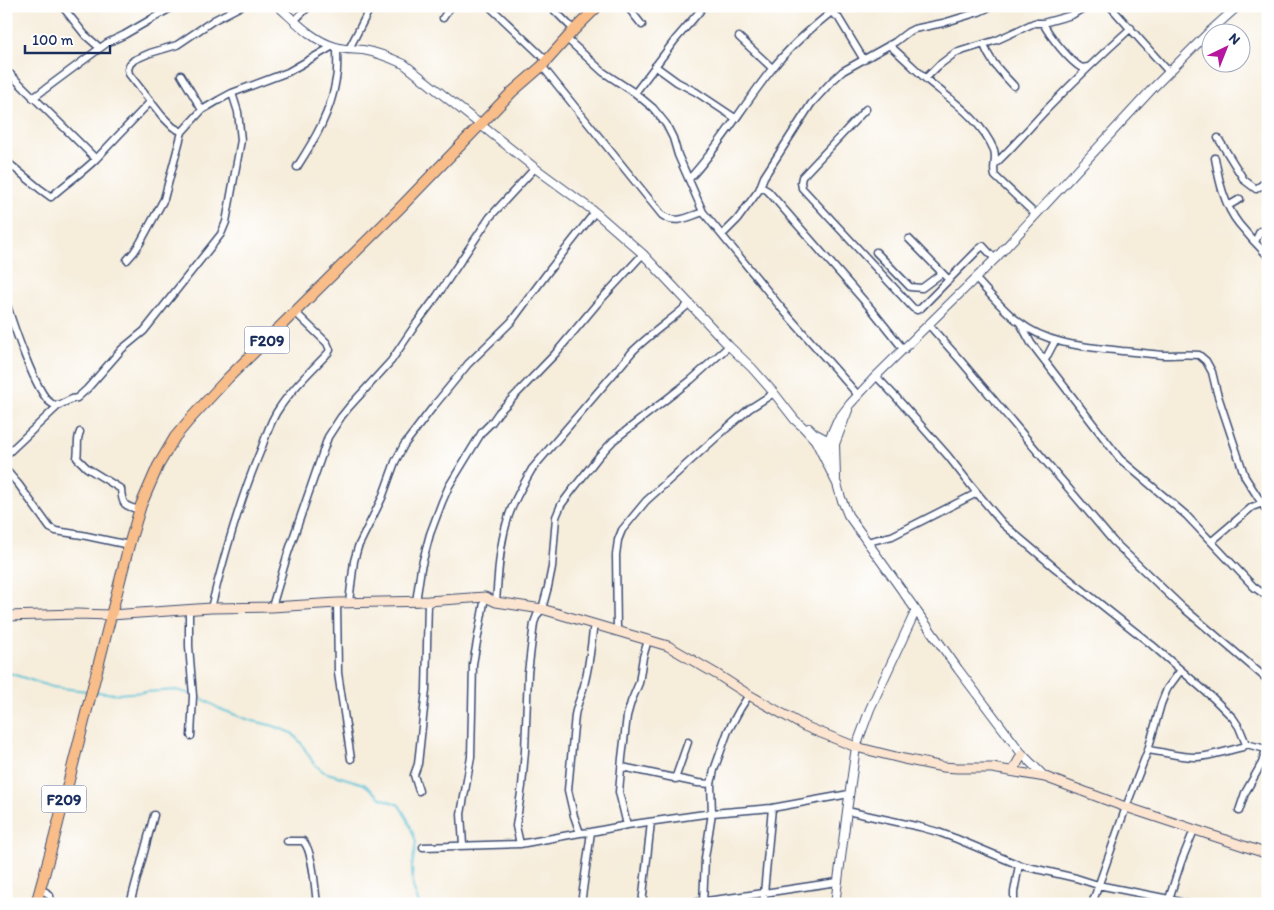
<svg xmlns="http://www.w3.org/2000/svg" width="1274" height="910" font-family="Itim,sans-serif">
	<rect width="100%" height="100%" fill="#fff"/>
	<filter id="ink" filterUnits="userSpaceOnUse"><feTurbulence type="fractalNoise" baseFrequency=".02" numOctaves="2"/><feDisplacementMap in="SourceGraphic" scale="10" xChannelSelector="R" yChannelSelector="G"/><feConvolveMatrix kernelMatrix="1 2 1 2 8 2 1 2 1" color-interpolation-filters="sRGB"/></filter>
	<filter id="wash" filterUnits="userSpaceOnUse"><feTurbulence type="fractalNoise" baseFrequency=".0096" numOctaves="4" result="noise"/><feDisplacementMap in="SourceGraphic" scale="20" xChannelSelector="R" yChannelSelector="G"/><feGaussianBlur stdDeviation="1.12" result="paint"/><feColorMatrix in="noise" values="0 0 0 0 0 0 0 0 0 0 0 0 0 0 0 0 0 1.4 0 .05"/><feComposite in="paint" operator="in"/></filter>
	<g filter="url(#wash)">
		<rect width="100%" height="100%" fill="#f6eddb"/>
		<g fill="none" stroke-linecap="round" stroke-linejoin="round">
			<path stroke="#5ac2d7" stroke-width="2" d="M6 672 52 687 87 691
				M97 692 116 694 176 690 191 694
				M196 695 220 709 249 720 274 726 292 733 301 743 314 764 324 772 364 784 381 798 399 805 408 820 416 842 412 867 413 887 419 904"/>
		</g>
	</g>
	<g filter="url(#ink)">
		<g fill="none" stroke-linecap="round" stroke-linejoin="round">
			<g stroke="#3c4c71" stroke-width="9">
				<path id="minor" d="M62 6 85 35 100 48
					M489 6 546 60
					M627 6 642 25
					M1110 6 1169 72
					M551 7 574 30
					M832 13 838 17 864 60
					M443 18 451 6
					M295 20 309 6
					M1043 23C1049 35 1070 62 1082 68L1088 67
					M739 37 772 68
					M567 39 603 72 635 93 653 108 666 124 673 138 678 155 703 212 783 310 858 395
					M984 44C989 61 1003 74 1014 86
					M889 45C902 56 914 68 926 79 951 100 981 119 994 150 997 159 992 168 995 176L1036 215
					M349 49 371 6
					M542 66 662 215C676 225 688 217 703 212
					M655 66 677 82 696 92 735 118
					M10 74 96 159 151 101
					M181 75 202 110
					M926 78 938 66 955 53 997 40 1034 23H1043L1072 15 1087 6
					M635 93 675 40 700 11
					M33 98 107 43 124 35 174 6
					M866 109 802 177 801 182 802 188 913 308 917 310 921 308 979 249 983 246 995 259
					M182 132 173 127 162 116 129 74 128 69 130 64 134 60 150 53 177 45 214 20 241 6
					M1218 138 1244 180 1256 189 1263 184 1266 188 1268 192
					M1215 158C1219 181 1224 205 1239 224 1248 235 1258 246 1268 256
					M6 161 40 189 51 197C65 184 82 173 96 159
					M996 163C1014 146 1030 127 1047 109 1074 81 1102 54 1131 28
					M297 167C315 139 331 112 336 79 338 69 337 58 337 48
					M689 179C720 146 743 105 772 69 788 49 809 30 829 14L832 13
					M759 190 764 177 811 104 831 82 843 71 895 42 908 32 914 29 943 23 979 12 992 6
					M1228 206 1240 199
					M722 235 737 220 759 190 763 188 768 191 872 310 904 350
					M909 239 949 280
					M1255 242 1260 231
					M876 252 910 287 922 288 942 273
					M127 260 134 252 140 243 164 199 182 132 191 122 202 110 219 100 232 93 288 72 333 46
					M976 279C990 294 1003 310 1019 322 1048 345 1087 347 1122 351 1136 352 1150 354 1164 355 1176 355 1187 354 1199 355L1206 361 1212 372 1217 393 1245 477 1268 513
					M6 302C12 321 36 394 51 403 53 405 56 405 59 405
					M1020 323 1031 343 1120 459 1186 515 1254 587 1268 597
					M929 325 961 361 1113 541 1181 606 1268 680
					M1045 360 1055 341
					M876 376 895 396 948 456 973 488 1003 524 1055 568 1152 645 1213 698 1233 718 1239 727 1246 744
					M80 432C76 440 79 449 77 458L87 468 121 489C122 505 124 506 140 510
					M6 455 59 405 72 399 77 398 87 389 122 349 144 331 221 234 226 222 241 140 238 112 232 93
					M6 470 19 485 50 528 56 531 82 535 129 545
					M1212 541 1252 507 1268 501
					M867 542 892 536 977 493
					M349 602 354 561 358 547 382 498 395 462 404 445 433 407 468 364 511 322 551 268 595 212
					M416 602 421 568 430 534 442 502 449 486 482 432 492 422 499 412 555 354 596 305 643 254
					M496 602C498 577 499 550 506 525 511 505 522 487 532 469L633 351C650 334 671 320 689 304
					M337 603 338 673 351 759
					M272 607 288 553 328 437 341 417 349 407 391 361 416 324 437 296 490 217 535 168
					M211 608C224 556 239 502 260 452 266 437 270 420 280 407 293 387 312 370 328 353L330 350 327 343 295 312
					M189 610V646L193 696 191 736
					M617 631 616 555 618 540 622 530 646 501 719 435 749 409 774 393
					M1148 750C1164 752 1179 757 1195 757 1209 757 1229 750 1243 747L1246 744 1266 749 1262 763 1245 793 1239 811
					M622 767 698 783 711 784
					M675 779 688 742
					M419 791 414 775 418 764 426 690 428 601
					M847 811 920 827 938 832 957 839 1019 865 1076 878 1098 885 1169 899 1188 904
					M627 825 619 792 622 758 627 716 631 702 639 683 643 657 648 640
					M580 833 574 816 568 790 575 715C577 703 583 693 585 681 590 662 591 643 594 624
					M287 841H303C313 850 315 889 317 904
					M520 844 516 826 522 786 525 751 528 673 534 623 537 615 542 609 548 587 552 567 556 517 561 505 570 493 599 456 614 440 691 380 729 346
					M463 845 461 814 471 757 473 664 485 597
					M423 847 520 844 580 833 591 832 627 825 712 813 772 808 849 794
					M40 891 46 892 50 896 51 904
					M1169 899 1181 862 1194 830
					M130 904 154 815
					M581 904 591 832
					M642 904 651 822
					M685 904 764 893 837 882
					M703 904 705 858 712 813 711 784 714 770 728 731 740 709 749 695
					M764 904V893L772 808
					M1014 904V892L1019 865
					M1092 904 1126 807 1148 750 1161 704 1167 689 1181 670"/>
			</g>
			<g stroke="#3c4c71" stroke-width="10">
				<path id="tertiary" d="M278 6C295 21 313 41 336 47 344 50 354 49 363 50 377 52 391 58 404 64L535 168 595 212 643 254 729 346 752 368 774 393 795 420 803 427 815 440 835 450
					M809 428 814 433 831 442
					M815 440 837 484 841 498 848 515 958 669 1022 754 1045 777
					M831 472 827 453V447L830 437 837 421 850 404 876 376 995 259 1153 88 1208 33 1238 6
					M836 479 835 444 848 410
					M835 904 847 811 856 747 870 709 916 610"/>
			</g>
			<g stroke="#3c4c71" stroke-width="11">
				<path id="secondary" d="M6 616 77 614 111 615 211 608 272 607 337 603 428 601 485 597 496 602 542 609 668 646 718 675 749 695 804 726 856 747 904 759 943 767 957 768H992L1045 777 1120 805 1268 854
					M1013 771 1022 754"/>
			</g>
			<g stroke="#3c4c71" stroke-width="12">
				<path id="primary" d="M36 904 54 839 129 545 141 505 158 466 175 437 191 418 228 378 398 210 512 92 542 66 574 30 598 6"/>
			</g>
			<use href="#minor" stroke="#fff" stroke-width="6"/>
			<use href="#tertiary" stroke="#fff" stroke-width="8"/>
			<use href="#secondary" stroke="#fce5d0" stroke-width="9"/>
			<use href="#primary" stroke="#f8bd89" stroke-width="10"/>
		</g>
	</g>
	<g text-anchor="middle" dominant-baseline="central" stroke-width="4.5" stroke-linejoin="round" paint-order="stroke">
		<g fill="#fff" stroke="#5f6d8e" stroke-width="1">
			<rect x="244.5" y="326.5" width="45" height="27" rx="4"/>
			<rect x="41.5" y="785.5" width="45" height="27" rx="4"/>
		</g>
		<g font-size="16" font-weight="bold" fill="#1b2f5e">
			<text x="267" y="340">F209</text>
			<text x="64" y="799">F209</text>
		</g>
	</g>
	<rect width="1274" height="910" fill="none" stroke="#fff" stroke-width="25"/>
	<g transform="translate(1226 48) rotate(43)"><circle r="24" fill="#ffffff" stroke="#a4acbf"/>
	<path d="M0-4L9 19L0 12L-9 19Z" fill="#b5179e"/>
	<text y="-8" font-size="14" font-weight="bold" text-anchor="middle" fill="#1b2f5e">N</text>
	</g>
	<path d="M25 45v8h85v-8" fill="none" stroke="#1b2f5e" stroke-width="2.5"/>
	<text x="32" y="45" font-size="15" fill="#1b2f5e" stroke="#ffffff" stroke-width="4" paint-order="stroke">100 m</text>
</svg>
